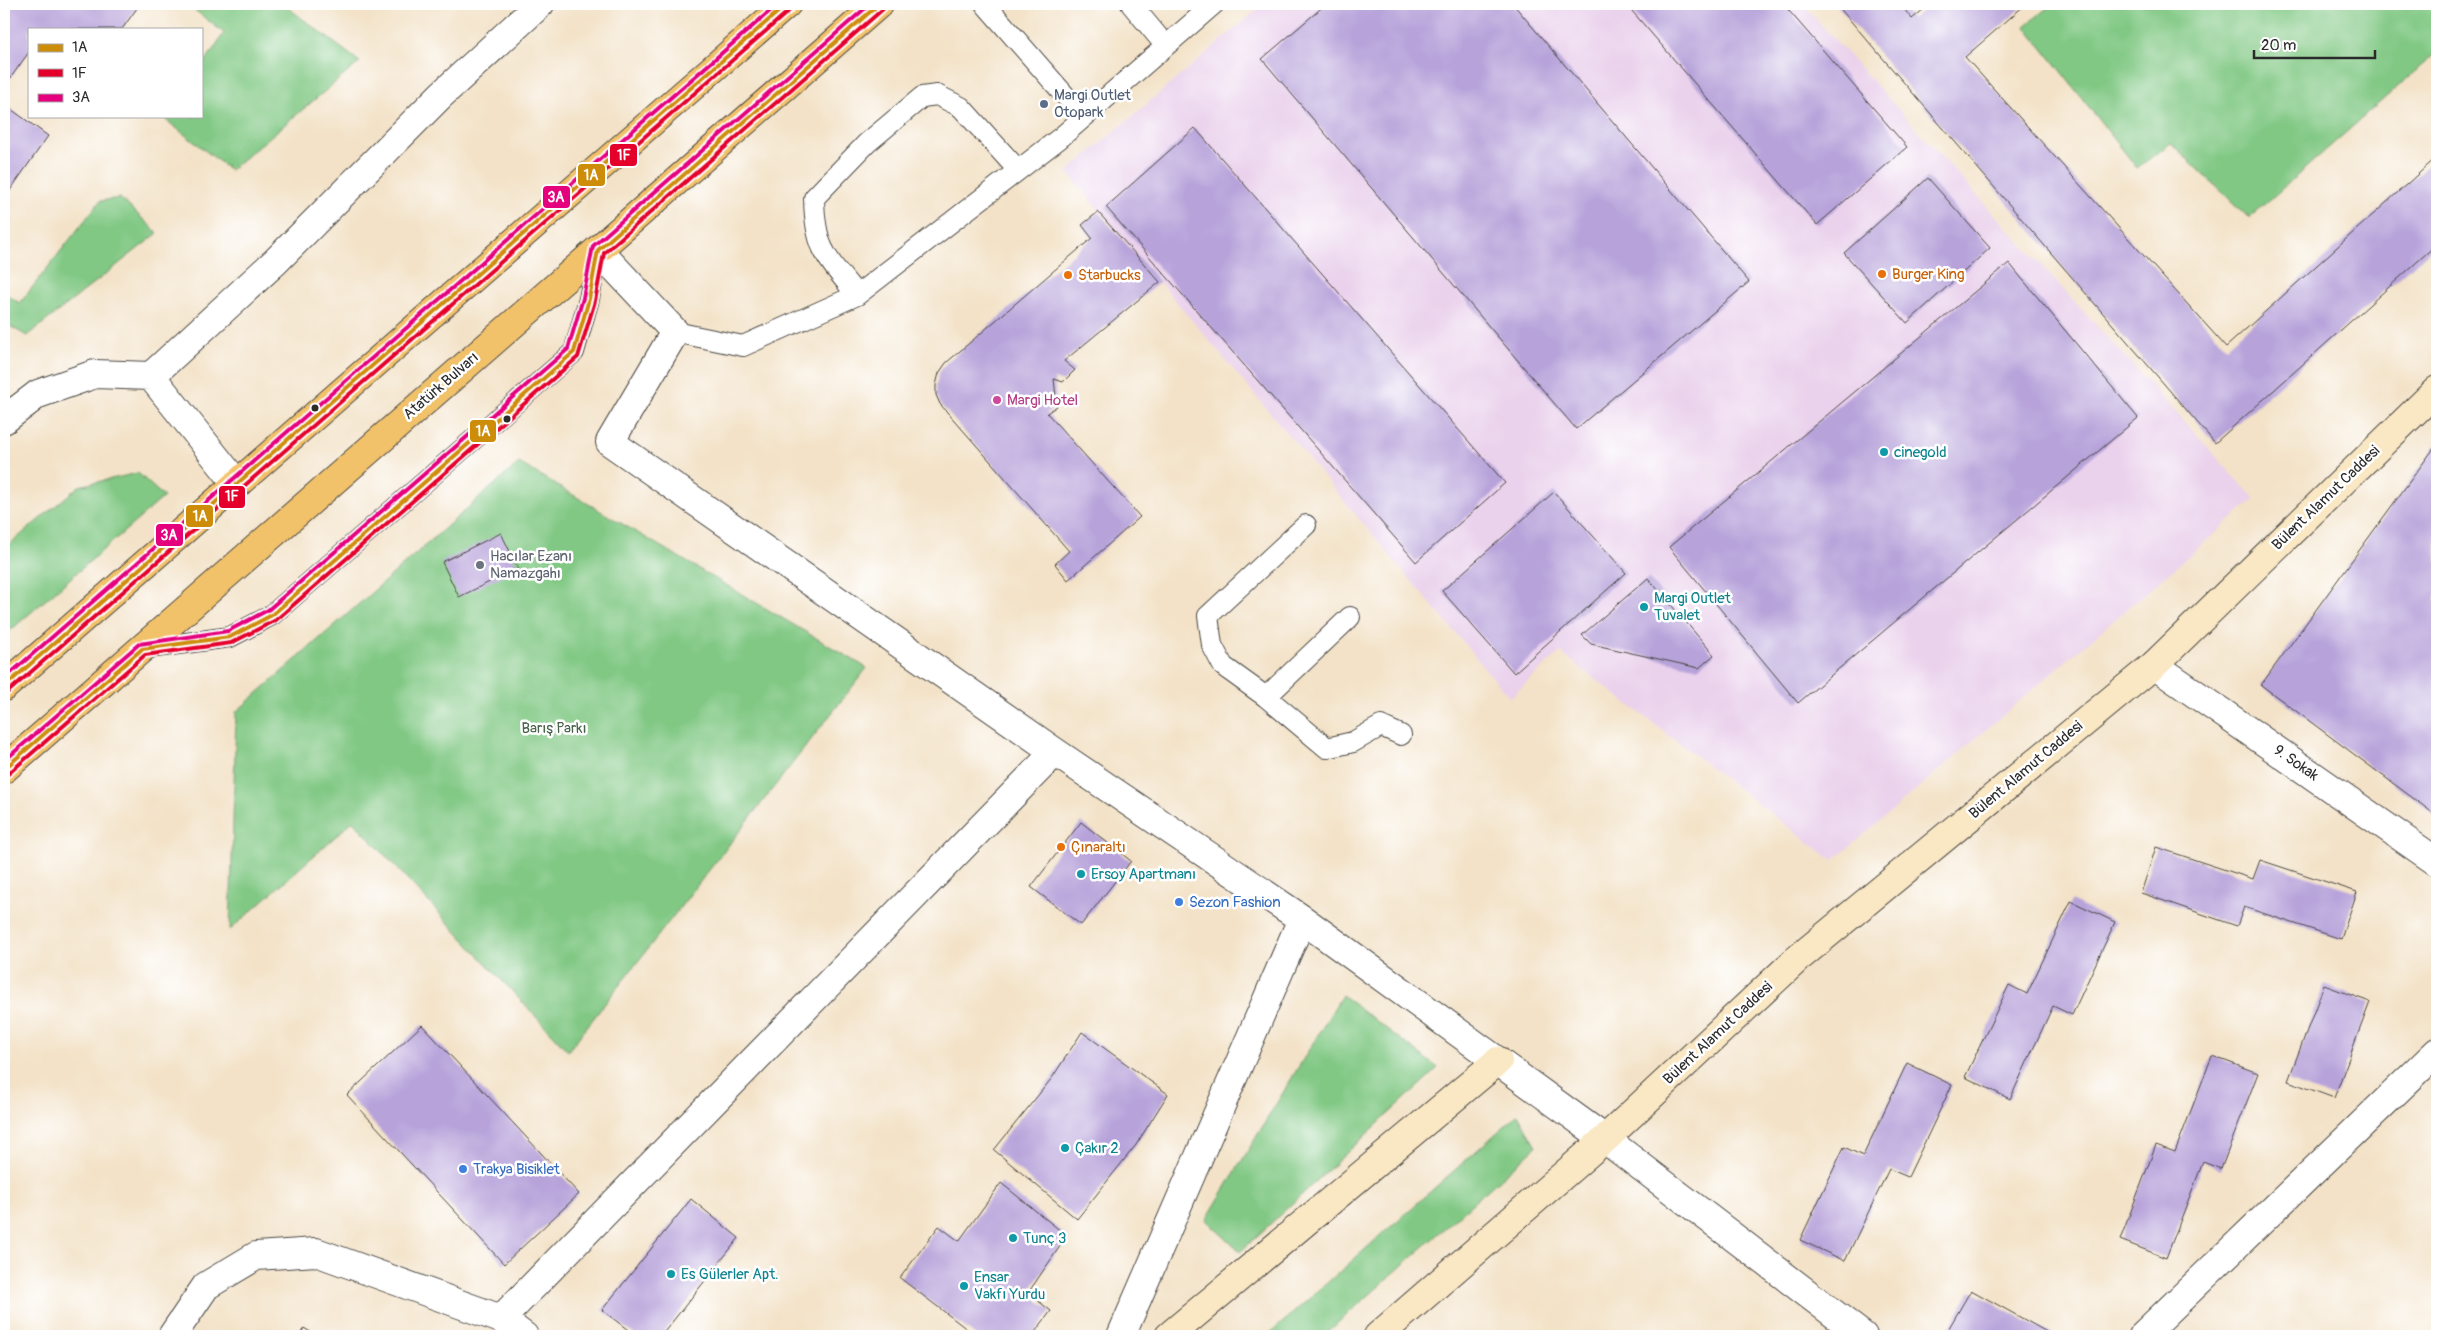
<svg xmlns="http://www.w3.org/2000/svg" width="2441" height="1340" font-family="Pangolin,sans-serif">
	<rect width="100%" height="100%" fill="#fff"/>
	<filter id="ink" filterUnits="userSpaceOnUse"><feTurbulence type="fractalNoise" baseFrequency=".02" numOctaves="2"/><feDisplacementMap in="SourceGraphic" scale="10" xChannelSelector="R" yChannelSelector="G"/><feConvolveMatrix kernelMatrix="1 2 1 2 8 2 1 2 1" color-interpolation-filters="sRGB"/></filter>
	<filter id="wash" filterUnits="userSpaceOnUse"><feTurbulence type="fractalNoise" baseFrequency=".0096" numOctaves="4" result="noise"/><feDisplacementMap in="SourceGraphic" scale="20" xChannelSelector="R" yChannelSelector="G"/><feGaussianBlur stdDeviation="1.12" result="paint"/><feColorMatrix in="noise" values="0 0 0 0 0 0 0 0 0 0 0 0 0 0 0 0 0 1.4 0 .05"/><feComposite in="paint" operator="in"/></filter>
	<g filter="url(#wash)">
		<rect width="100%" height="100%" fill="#f3e2c7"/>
		<path fill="#ead1ec" d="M1264 4H1802L2255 499 1833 861 1560 652 1510 698 1067 172Z"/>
		<path fill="#80c883" stroke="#567a57" d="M187 4H283L360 62 230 170 166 120 169 116H201V68L224 33Z
			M2052 4H2367L2369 6 2372 4H2437V52L2249 218 2171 143 2137 168 2025 26Z
			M120 198 158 233 27 336 4 323V293L20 303 100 201Z
			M519 463 867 668 568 1051 353 821 230 930 236 712Z
			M138 473 164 497 4 636V549L79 486Z
			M1342 995 1438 1068 1240 1252 1206 1220Z
			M1518 1114 1536 1147 1323 1336H1267Z"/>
		<g id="blocks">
			<path fill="#b7a3da" d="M4 4H140L122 29H29V52L4 87Z
				M1326 4H1513L1749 282 1576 429 1262 59Z
				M1626 4H1783L1907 147 1817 225Z
				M1836 4H1900L1912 19 1930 4H2026L1965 57 2226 347 2437 157V244L2215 443Z
				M4 104 48 136 4 199Z
				M1195 128 1505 483 1416 562 1106 207Z
				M1928 178 1990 248 1907 323 1844 253Z
				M1098 212 1160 282 1064 361 1075 370 1063 382 1054 379 1057 406 1047 413 1140 517 1068 580 1055 564 1069 551 940 404 936 395V385L939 373 946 363 1092 238 1082 225Z
				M2009 263 2138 418 1798 703 1669 547Z
				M2437 444V816L2261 685Z
				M1554 492 1626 573 1514 673 1442 591Z
				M501 533 518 568 459 597 442 562Z
				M1648 578 1714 655 1699 668 1591 644 1582 635Z
				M1081 822 1131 861 1081 925 1031 887Z
				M2156 847 2253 879 2260 860 2357 892 2341 939 2244 907 2237 926 2141 893Z
				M2071 901 2115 922 2072 1015 2053 1006 2010 1099 1965 1077 2009 985 2027 994Z
				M2324 985 2370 1002 2334 1098 2288 1081Z
				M422 1025 579 1194 504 1264 347 1095Z
				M1082 1032 1168 1094 1136 1145 1077 1219 994 1150 1052 1078Z
				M2212 1056 2258 1073 2221 1169 2203 1162 2166 1258 2120 1240 2156 1145 2175 1152Z
				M1907 1063 1952 1085 1908 1177 1889 1169 1845 1261 1800 1240 1844 1147 1863 1156Z
				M1001 1183 1067 1236 1028 1293 1051 1311 1032 1336H976L900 1278 939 1226 959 1241Z
				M691 1199 739 1238 661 1336H636L602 1310Z
				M1971 1290 2054 1336H1952L1946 1333Z
				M304 1328 317 1336H299Z"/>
		</g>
	</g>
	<g filter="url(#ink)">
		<use href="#blocks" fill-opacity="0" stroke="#494642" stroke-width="1"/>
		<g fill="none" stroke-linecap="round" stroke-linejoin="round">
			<g stroke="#494642" stroke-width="22">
				<path id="lane" d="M985 4 1084 117
					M1131 4 1165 45
					M857 295C826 257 815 249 814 198L867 143 922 97 937 95 961 107 1018 170
					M675 332 743 346 857 295 1060 138 1214 4
					M1306 525 1208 616 1212 645 1223 666 1266 697 1327 748 1353 742 1381 726 1401 735
					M142 649 230 637 272 615 574 352 589 299 598 250
					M1266 697 1350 617"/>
			</g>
			<g stroke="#494642" stroke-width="30">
				<path id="street" d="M598 250 675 332 610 442 1055 752 1302 919 1605 1139 1863 1336
					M151 376 276 261 441 95 540 4
					M4 420 38 394 95 374 151 376 237 484
					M2154 665 2437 862
					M501 1319 1055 752
					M172 1336 206 1286 256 1256 316 1252 501 1319 524 1336
					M1121 1336 1302 919
					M2142 1336 2437 1052"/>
			</g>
			<g stroke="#494642" stroke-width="30">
				<path id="secondary" d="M1169 1336 1498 1061
					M1378 1336 1605 1139 1796 960 2154 665 2437 390"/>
			</g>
			<g stroke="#494642" stroke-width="30">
				<path id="primary" d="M4 687 787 4
					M4 769 879 4"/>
			</g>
			<use href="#lane" stroke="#fff" stroke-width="20"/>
			<use href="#street" stroke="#fff" stroke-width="28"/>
			<use href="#secondary" stroke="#fae7c3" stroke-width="28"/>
			<use href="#primary" stroke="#f2c26a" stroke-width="28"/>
			<g stroke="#fff" stroke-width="8">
				<path id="bus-1" d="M4 687 787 4
					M4 769 142 649 230 637 272 615 574 352 589 299 598 250 879 4"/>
			</g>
			<g stroke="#fff" stroke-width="8">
				<path id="bus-2" d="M8 692 791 9
					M8 774 145 655 231 643 276 620 578 357 595 301 604 253 883 9"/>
			</g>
			<g stroke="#fff" stroke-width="8">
				<path id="bus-3" d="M4 679 778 4
					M4 761 139 644 228 631 268 610 568 349 583 298 593 246 870 4"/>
			</g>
			<use href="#bus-1" stroke="#ce8d09" stroke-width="4"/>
			<use href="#bus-2" stroke="#e4002b" stroke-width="4"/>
			<use href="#bus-3" stroke="#e5007d" stroke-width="4"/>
		</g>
	</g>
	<circle fill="#5c6f8a" stroke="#fff" stroke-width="2" cx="1044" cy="104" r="5"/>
	<g fill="#e8710a" stroke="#fff" stroke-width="2">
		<circle cx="1882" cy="274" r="5"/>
		<circle cx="1068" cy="275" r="5"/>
		<circle cx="1061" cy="847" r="5"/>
	</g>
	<circle fill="#d1479c" stroke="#fff" stroke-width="2" cx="997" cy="400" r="5"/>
	<g fill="#2b2b2b" stroke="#fff" stroke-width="2">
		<circle cx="315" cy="408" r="4.5"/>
		<circle cx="507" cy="419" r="4.5"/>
	</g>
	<g fill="#0f9aa8" stroke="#fff" stroke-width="2">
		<circle cx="1884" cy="452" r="5"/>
		<circle cx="1644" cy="607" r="5"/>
		<circle cx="1081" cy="874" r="5"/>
		<circle cx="1065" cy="1148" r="5"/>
		<circle cx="1013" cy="1238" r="5"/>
		<circle cx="671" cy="1274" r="5"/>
		<circle cx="964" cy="1286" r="5"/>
	</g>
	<circle fill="#6b7280" stroke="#fff" stroke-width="2" cx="480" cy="565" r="5"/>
	<g fill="#3f7fe0" stroke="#fff" stroke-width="2">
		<circle cx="1179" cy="902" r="5"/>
		<circle cx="463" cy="1169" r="5"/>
	</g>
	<g text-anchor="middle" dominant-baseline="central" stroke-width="5" stroke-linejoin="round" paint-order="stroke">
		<g font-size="15" fill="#4e5e75" stroke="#fff" text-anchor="start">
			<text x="1054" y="95">Margi Outlet<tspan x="1054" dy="17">Otopark</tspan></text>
		</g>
		<g font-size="15" fill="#c56008" stroke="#fff" text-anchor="start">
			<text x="1892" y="274">Burger King</text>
			<text x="1078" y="275">Starbucks</text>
			<text x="1071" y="847">Çınaraltı</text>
		</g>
		<g font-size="15" fill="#2b2b2b" stroke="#fff">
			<text transform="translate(441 386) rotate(-41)">Atatürk Bulvarı</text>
			<text transform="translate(2326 498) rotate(-44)">Bülent Alamut Caddesi</text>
			<text transform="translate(2296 763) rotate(35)">9. Sokak</text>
			<text transform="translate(2026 770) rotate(-40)">Bülent Alamut Caddesi</text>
			<text transform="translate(1718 1033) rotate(-43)">Bülent Alamut Caddesi</text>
		</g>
		<g font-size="15" fill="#b23c85" stroke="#fff" text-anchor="start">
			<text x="1007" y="400">Margi Hotel</text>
		</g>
		<g font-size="15" fill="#0d838f" stroke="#fff" text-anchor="start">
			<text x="1894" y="452">cinegold</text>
			<text x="1654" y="598">Margi Outlet<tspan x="1654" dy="17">Tuvalet</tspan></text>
			<text x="1091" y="874">Ersoy Apartmanı</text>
			<text x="1075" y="1148">Çakır 2</text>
			<text x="1023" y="1238">Tunç 3</text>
			<text x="681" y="1274">Es Gülerler Apt.</text>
			<text x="974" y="1277">Ensar<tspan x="974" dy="17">Vakfı Yurdu</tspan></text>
		</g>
		<g font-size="15" fill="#5b616d" stroke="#fff" text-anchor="start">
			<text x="490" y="556">Hacılar Ezanı<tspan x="490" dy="17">Namazgahı</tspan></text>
		</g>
		<g font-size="15" fill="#49624a" stroke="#fff">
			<text x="554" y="728">Barış Parkı</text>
		</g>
		<g font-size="15" fill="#366cbe" stroke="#fff" text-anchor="start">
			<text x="1189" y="902">Sezon Fashion</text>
			<text x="473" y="1169">Trakya Bisiklet</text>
		</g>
	</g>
	<g stroke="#fff" stroke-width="2">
		<rect x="609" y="143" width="29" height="24" rx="5" fill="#e4002b"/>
		<rect x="577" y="163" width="29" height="24" rx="5" fill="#ce8d09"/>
		<rect x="542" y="185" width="29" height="24" rx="5" fill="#e5007d"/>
		<rect x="469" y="419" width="28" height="24" rx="5" fill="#ce8d09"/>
		<rect x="218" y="485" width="28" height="24" rx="5" fill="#e4002b"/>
		<rect x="185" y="504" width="29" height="24" rx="5" fill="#ce8d09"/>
		<rect x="155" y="523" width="29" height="24" rx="5" fill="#e5007d"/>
	</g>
	<g font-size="14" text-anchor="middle" font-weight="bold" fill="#fff">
		<text x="624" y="160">1F</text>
		<text x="591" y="180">1A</text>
		<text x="556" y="202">3A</text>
		<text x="483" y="436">1A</text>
		<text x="232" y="501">1F</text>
		<text x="200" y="521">1A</text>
		<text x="169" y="540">3A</text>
	</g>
	<rect width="2441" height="1340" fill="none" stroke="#fff" stroke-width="20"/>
	<rect x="28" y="28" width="175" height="90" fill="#ffffff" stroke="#aaaaaa"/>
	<rect x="38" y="44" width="25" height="8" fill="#ce8d09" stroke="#aaaaaa"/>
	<text x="72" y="52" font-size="15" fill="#2b2b2b">1A</text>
	<rect x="38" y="69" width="25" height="8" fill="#e4002b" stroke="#aaaaaa"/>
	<text x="72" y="78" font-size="15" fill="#2b2b2b">1F</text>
	<rect x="38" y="94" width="25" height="8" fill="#e5007d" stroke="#aaaaaa"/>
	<text x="72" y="102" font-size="15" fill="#2b2b2b">3A</text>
	<path d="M2254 50v8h121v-8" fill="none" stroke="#2b2b2b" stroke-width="2.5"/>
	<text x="2261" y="50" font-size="15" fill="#2b2b2b" stroke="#ffffff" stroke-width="4" paint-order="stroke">20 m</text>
</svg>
